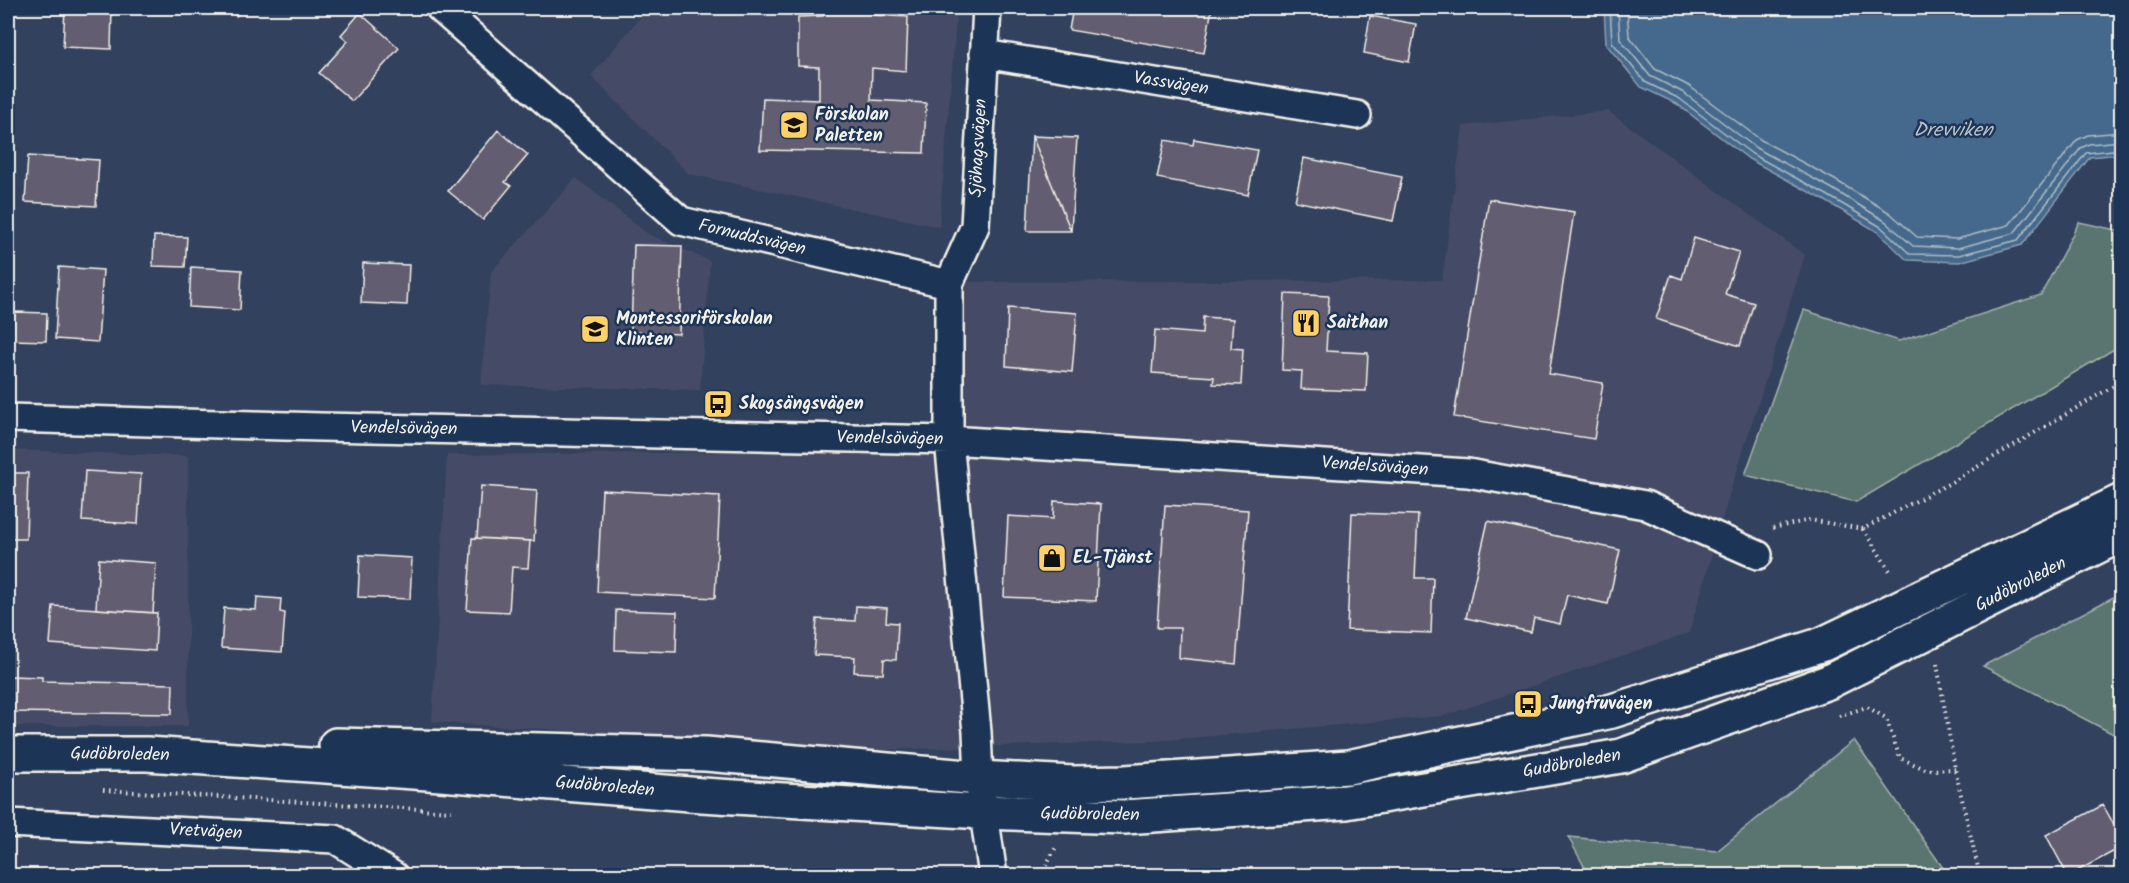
<svg xmlns="http://www.w3.org/2000/svg" width="2129" height="883" font-family="Kalam,sans-serif">
	<rect width="100%" height="100%" fill="#32415e"/>
	<filter id="ink" filterUnits="userSpaceOnUse"><feTurbulence type="fractalNoise" baseFrequency=".0167" numOctaves="2"/><feDisplacementMap in="SourceGraphic" scale="12" xChannelSelector="R" yChannelSelector="G"/><feConvolveMatrix kernelMatrix="1 2 1 2 8 2 1 2 1" color-interpolation-filters="sRGB"/></filter>
	<g filter="url(#ink)">
		<path fill="#444c66" d="M648 8H957L939 227 689 174 591 76Z
			M1608 111 1805 255 1731 489 1689 633 1443 716 1154 741 877 750 432 722 447 455 955 450 950 282 1442 280 1463 126Z
			M576 178 648 234 710 261 700 390 481 385 491 272Z
			M8 450 188 456V726H8Z"/>
		<path fill="#5a7470" stroke="#a7b2ac" stroke-width="1.5" d="M2079 222 2121 231V345L1856 502 1745 475 1804 310 1899 341 2041 295Z
			M2121 593V738L1983 666Z
			M1854 740 1948 875H1589L1568 837 1717 851Z"/>
		<path fill="#45698c" stroke="#8b9fb1" stroke-width="1.5" d="M1604 8H2121V154L2090 157 2022 245 1959 262 1907 260 1878 232 1824 200 1749 159 1677 104 1641 87 1606 44Z"/>
		<g fill="none" stroke-linecap="round" stroke-linejoin="round">
			<path stroke="#aebbc3" stroke-width="1.5" d="M1610 8 1612 42 1645 82 1680 99 1752 154 1827 195 1881 227 1910 254 1959 255 2018 240 2086 153 2122 149
				M1618 8 1620 39 1650 76 1684 93 1756 148 1831 188 1885 221 1913 246 1958 248 2014 233 2081 148 2089 144 2122 141
				M1627 8 1629 36 1655 69 1689 86 1761 140 1835 180 1890 213 1917 237 1957 239 2009 225 2077 140 2088 135 2122 132"/>
		</g>
		<path fill="#625d6f" stroke="#f4f1e8" stroke-width="1.5" d="M65 8H112L111 49 63 47Z
			M226 8H244L236 16Z
			M823 8H873V15L908 17 906 71 872 68 871 100 926 103 924 153 760 150 763 98 819 100V67L798 66V17L823 16Z
			M1073 8H1212L1204 53 1069 30Z
			M360 13 399 48 352 101 319 73 348 41 341 35Z
			M1370 16 1416 24 1409 62 1364 53Z
			M498 130 528 155 505 182 511 186 483 220 448 191Z
			M1032 136 1071 231H1027Z
			M1032 136 1077 138 1071 231Z
			M1194 139 1257 150 1248 195 1157 178 1165 140 1193 145Z
			M28 156 99 160 96 206 25 202Z
			M1304 158 1402 177 1393 221 1295 201Z
			M1489 199 1574 212 1549 374 1603 383 1594 439 1454 417Z
			M154 236 187 237 185 267 153 266Z
			M1694 238 1739 252 1725 294 1754 303 1740 346 1656 319 1671 275 1682 279Z
			M634 245 682 246 679 334 631 332Z
			M363 263 409 265 407 305 361 303Z
			M59 267 103 270 98 342 55 339Z
			M191 267 242 270 240 310 189 307Z
			M1285 294 1329 296 1326 351 1368 353 1366 391 1301 389 1302 371 1282 370Z
			M1008 308 1077 313 1072 372 1006 366Z
			M14 312 47 313 46 341 12 340Z
			M1203 317 1233 319 1231 348 1243 349 1241 385 1213 384 1214 377 1152 373 1155 330 1202 334Z
			M85 471 141 474 138 524 82 521Z
			M8 473H28L26 539H8Z
			M481 486 537 490 534 541 477 538Z
			M602 490 720 496 715 598 597 592Z
			M1054 501 1101 504 1096 601 1004 597 1008 516 1053 519Z
			M1165 505 1248 510 1236 664 1179 658 1180 628H1157Z
			M1352 513 1418 515 1415 578H1433L1431 633 1347 630Z
			M1488 521 1620 550 1608 604 1567 595 1560 624 1534 618 1531 632 1466 618Z
			M472 538 530 541 528 568 512 567 509 612 467 610Z
			M360 555 412 558 410 599 358 597Z
			M99 559 156 563 153 613 96 609Z
			M257 597 281 599 280 612 285 613 282 652 221 648 224 608 256 610Z
			M53 606 157 613 155 651 50 644Z
			M856 606 887 608 886 622 898 623 896 660 884 659 883 674 854 672 855 657 814 655 817 619 855 621Z
			M616 610 677 612 676 652 615 650Z
			M8 676 42 677V681L173 684 172 714 8 712Z
			M2103 805 2122 839V847L2068 876 2046 835Z"/>
		<g fill="none" stroke-linecap="round" stroke-linejoin="round">
			<g stroke="#f4f1e8" stroke-width="32">
				<path id="minor" d="M440 8 681 221 949 284V440L977 732 979 778 993 876
					M984 54 1357 115
					M949 284 975 226 987 8
					M8 418 321 427 949 440 1468 473 1645 505 1758 555
					M8 823 335 839 394 876"/>
			</g>
			<g stroke="#f4f1e8" stroke-width="38">
				<path id="secondary" d="M336 745 706 754 979 778 1074 783 1125 782 1348 767 1612 711 1823 644 2122 501
					M8 754H147L428 773 702 795 983 812 1124 817 1346 802 1621 756 1828 682 2122 534"/>
			</g>
			<path stroke="#f4f1e8" stroke-width="4" stroke-dasharray="1.5 4.5" stroke-linecap="butt" d="M1773 528 1810 520 1863 529 1950 483 2122 381
				M1863 529 1892 574
				M1937 664 1955 769 1980 876
				M1839 716 1867 707 1886 718 1900 758 1927 770 1955 769
				M103 790 452 811
				M1040 876 1056 847"/>
			<use href="#minor" stroke="#1d3557" stroke-width="27"/>
			<use href="#secondary" stroke="#1d3557" stroke-width="33"/>
		</g>
	</g>
	<defs>
		<g id="school-square" transform="scale(1.5)"><rect x="-9" y="-9" width="18" height="18" rx="4" fill="#ffd166" stroke="#1d3557"/><path d="M0-5L7-2L0 1L-7-2ZM-4 1L0 2.5L4 1V4Q0 6-4 4Z" fill="#111"/></g>
		<g id="restaurant-square" transform="scale(1.5)"><rect x="-9" y="-9" width="18" height="18" rx="4" fill="#ffd166" stroke="#1d3557"/><path d="M-5-6h1v4h1v-4h1v4h1v-4h1v5L-1.5 .5V6h-2V.5L-5-1ZM5-6V6H3V1.5H1.5Q1.5-4 5-6Z" fill="#111"/></g>
		<g id="bus-square" transform="scale(1.5)"><rect x="-9" y="-9" width="18" height="18" rx="4" fill="#ffd166" stroke="#1d3557"/><path d="M-5-6H5V4H4V6H2V4H-2V6H-4V4H-5ZM-3.5-4V0h7V-4ZM-3.5 1.2v1.5H-2V1.2ZM2 1.2v1.5H3.5V1.2Z" fill="#111"/></g>
		<g id="shop-square" transform="scale(1.5)"><rect x="-9" y="-9" width="18" height="18" rx="4" fill="#ffd166" stroke="#1d3557"/><path d="M-5-2.5h2.3a2.7 3.5 0 0 1 5.4 0H5L5.5 6h-11ZM-1.5-2.5h3a1.5 2.3 0 0 0-3 0Z" fill="#111"/></g>
	</defs>
	<g fill-rule="evenodd">
		<use href="#school-square" x="794" y="125"/>
		<use href="#restaurant-square" x="1306" y="323"/>
		<use href="#school-square" x="595" y="329"/>
		<use href="#bus-square" x="718" y="404"/>
		<use href="#shop-square" x="1052" y="558"/>
		<use href="#bus-square" x="1528" y="704"/>
	</g>
	<g text-anchor="middle" dominant-baseline="central" stroke-width="5" stroke-linejoin="round" paint-order="stroke">
		<g font-size="18" fill="#f4f1e8" stroke="#1d3557">
			<text transform="translate(1171 84) rotate(9)">Vassvägen</text>
			<text transform="translate(979 148) rotate(-87)">Sjöhagsvägen</text>
			<text transform="translate(752 238) rotate(13)">Fornuddsvägen</text>
			<text transform="translate(404 429) rotate(1)">Vendelsövägen</text>
			<text transform="translate(890 439) rotate(1)">Vendelsövägen</text>
			<text transform="translate(1375 467) rotate(4)">Vendelsövägen</text>
			<text transform="translate(2021 585) rotate(-27)">Gudöbroleden</text>
			<text transform="translate(120 755) rotate(1)">Gudöbroleden</text>
			<text transform="translate(1572 764) rotate(-10)">Gudöbroleden</text>
			<text transform="translate(605 787) rotate(5)">Gudöbroleden</text>
			<text transform="translate(1090 815) rotate(1)">Gudöbroleden</text>
			<text transform="translate(206 832) rotate(3)">Vretvägen</text>
		</g>
		<g font-size="18" font-weight="bold" fill="#f4f1e8" stroke="#1d3557" text-anchor="start">
			<text x="815" y="115">Förskolan<tspan x="815" dy="21">Paletten</tspan></text>
			<text x="616" y="319">Montessoriförskolan<tspan x="616" dy="21">Klinten</tspan></text>
			<text x="1327" y="323">Saithan</text>
			<text x="739" y="404">Skogsängsvägen</text>
			<text x="1073" y="558">EL-Tjänst</text>
			<text x="1549" y="704">Jungfruvägen</text>
		</g>
		<g font-size="20" font-style="italic" fill="#b7c1c8" stroke="#1d3557">
			<text x="1953" y="131">Drevviken</text>
		</g>
	</g>
	<rect width="2129" height="883" fill="none" stroke="#1d3557" stroke-width="30"/>
	<rect x="15" y="15" width="2099" height="853" fill="none" stroke="#f4f1e8" stroke-width="2" filter="url(#ink)"/>
</svg>
